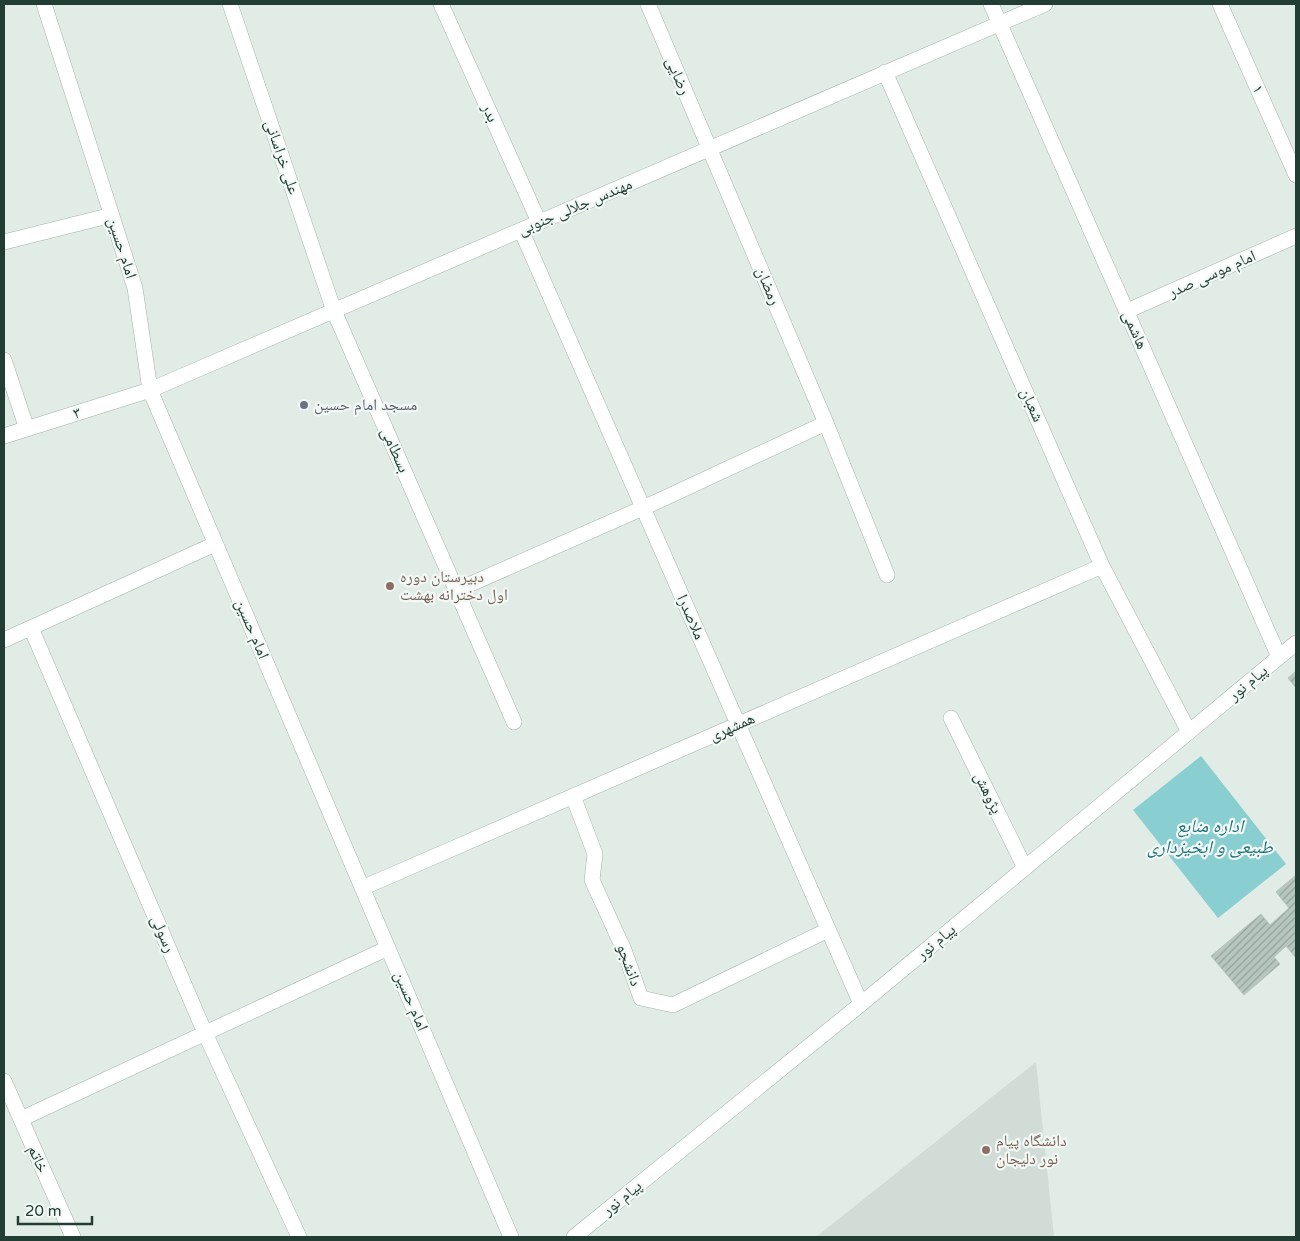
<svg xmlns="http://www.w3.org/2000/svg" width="1300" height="1241" font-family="'Varela Round','Noto Naskh Arabic',sans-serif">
	<defs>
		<pattern id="building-hatch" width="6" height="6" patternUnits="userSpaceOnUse" patternTransform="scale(1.25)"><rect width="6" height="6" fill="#b7c7bf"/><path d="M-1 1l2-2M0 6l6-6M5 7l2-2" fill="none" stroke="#94a39c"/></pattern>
	</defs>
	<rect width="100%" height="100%" fill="#e1ece6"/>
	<path fill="#d0dcd5" d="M1036 1062 1054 1237H816Z"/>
	<path fill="#89ced1" d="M1201 756 1286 864 1218 918 1133 810Z"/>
	<path fill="url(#building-hatch)" stroke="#b4c6bc" d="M1296 671V688L1288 678Z
		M1296 875V958L1286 946 1274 957 1280 964 1244 995 1211 956 1261 914 1270 925 1289 908 1276 892Z"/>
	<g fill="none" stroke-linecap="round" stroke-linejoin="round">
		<g stroke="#a4b4ad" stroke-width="16">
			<path id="minor" d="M44 4 135 288 150 390 511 1237
				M230 4 334 311 514 722
				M441 4 539 222
				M648 4 826 423 887 575
				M991 4 1279 657
				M1220 4 1296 175
				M885 72 1102 566 1189 732
				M521 230 861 1004
				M4 242 112 215
				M1127 311 1296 236
				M4 360 27 429
				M4 436 150 390 1045 4
				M457 590 643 508 826 423
				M31 628 205 1033 299 1237
				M4 640 215 544
				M951 718 1025 868
				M573 796 595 854 592 880 624 950 641 998 673 1005 828 930
				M362 888 1102 566
				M4 1081 73 1237
				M21 1119 388 948
				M574 1237 861 1004 1296 643"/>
		</g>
		<use href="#minor" stroke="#fff" stroke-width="15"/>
	</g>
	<circle fill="#6b7280" stroke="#f2f8f5" stroke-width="2" cx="304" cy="405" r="5"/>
	<g fill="#8d6e63" stroke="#f2f8f5" stroke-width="2">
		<circle cx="390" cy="586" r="5"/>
		<circle cx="986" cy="1150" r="5"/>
	</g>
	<g text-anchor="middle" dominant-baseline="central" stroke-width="4.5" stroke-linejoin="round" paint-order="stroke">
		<g font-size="16" fill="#223d33" stroke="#f2f8f5">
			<text transform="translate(678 76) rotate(67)">رضایی</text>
			<text transform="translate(1258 89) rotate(66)">۱</text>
			<text transform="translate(490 113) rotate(66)">بدر</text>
			<text transform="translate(282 157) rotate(71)">علی خراسانی</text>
			<text transform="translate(575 207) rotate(-23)">مهندس جلالی جنوبی</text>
			<text transform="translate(122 248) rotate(72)">امام حسین</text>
			<text transform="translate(1212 274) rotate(-24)">امام موسی صدر</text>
			<text transform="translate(768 286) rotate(67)">رمضان</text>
			<text transform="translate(1135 330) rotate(66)">هاشمی</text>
			<text transform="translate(1032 405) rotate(66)">شعبان</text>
			<text transform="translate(77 413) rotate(-17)">۳</text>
			<text transform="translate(395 450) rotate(66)">بسطامی</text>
			<text transform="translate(691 617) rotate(66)">ملاصدرا</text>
			<text transform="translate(252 629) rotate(67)">امام حسین</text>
			<text transform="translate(1248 683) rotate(-40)">پیام نور</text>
			<text transform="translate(732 727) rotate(-24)">همشهری</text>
			<text transform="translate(988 793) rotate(64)">پژوهش</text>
			<text transform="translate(163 934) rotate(67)">رسولی</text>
			<text transform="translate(936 942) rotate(-40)">پیام نور</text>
			<text transform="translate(629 965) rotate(70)">دانشجو</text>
			<text transform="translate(411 1001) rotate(67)">امام حسین</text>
			<text transform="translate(38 1159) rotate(66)">خاتم</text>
			<text transform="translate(622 1198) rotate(-39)">پیام نور</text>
		</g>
		<g font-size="16" fill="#5b616d" stroke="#f2f8f5" text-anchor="start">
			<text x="314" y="405">مسجد امام حسین</text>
		</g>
		<g font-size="16" fill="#785e54" stroke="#f2f8f5" text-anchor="start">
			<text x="400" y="577">دبیرستان دوره<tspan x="400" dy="18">اول دخترانه بهشت</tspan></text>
			<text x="996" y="1141">دانشگاه پیام<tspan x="996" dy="18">نور دلیجان</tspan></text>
		</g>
		<g font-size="18" font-style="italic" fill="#1b7379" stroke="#f2f8f5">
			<text x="1210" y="826">اداره منابع<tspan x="1210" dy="21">طبیعی و ابخیزداری</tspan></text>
		</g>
	</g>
	<rect width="1300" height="1241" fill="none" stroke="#223d33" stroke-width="10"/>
	<path d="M18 1216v8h74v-8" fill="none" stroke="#223d33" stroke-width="2.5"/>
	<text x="25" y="1216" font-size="15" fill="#223d33" stroke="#f2f8f5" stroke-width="4" paint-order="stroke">20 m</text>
</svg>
